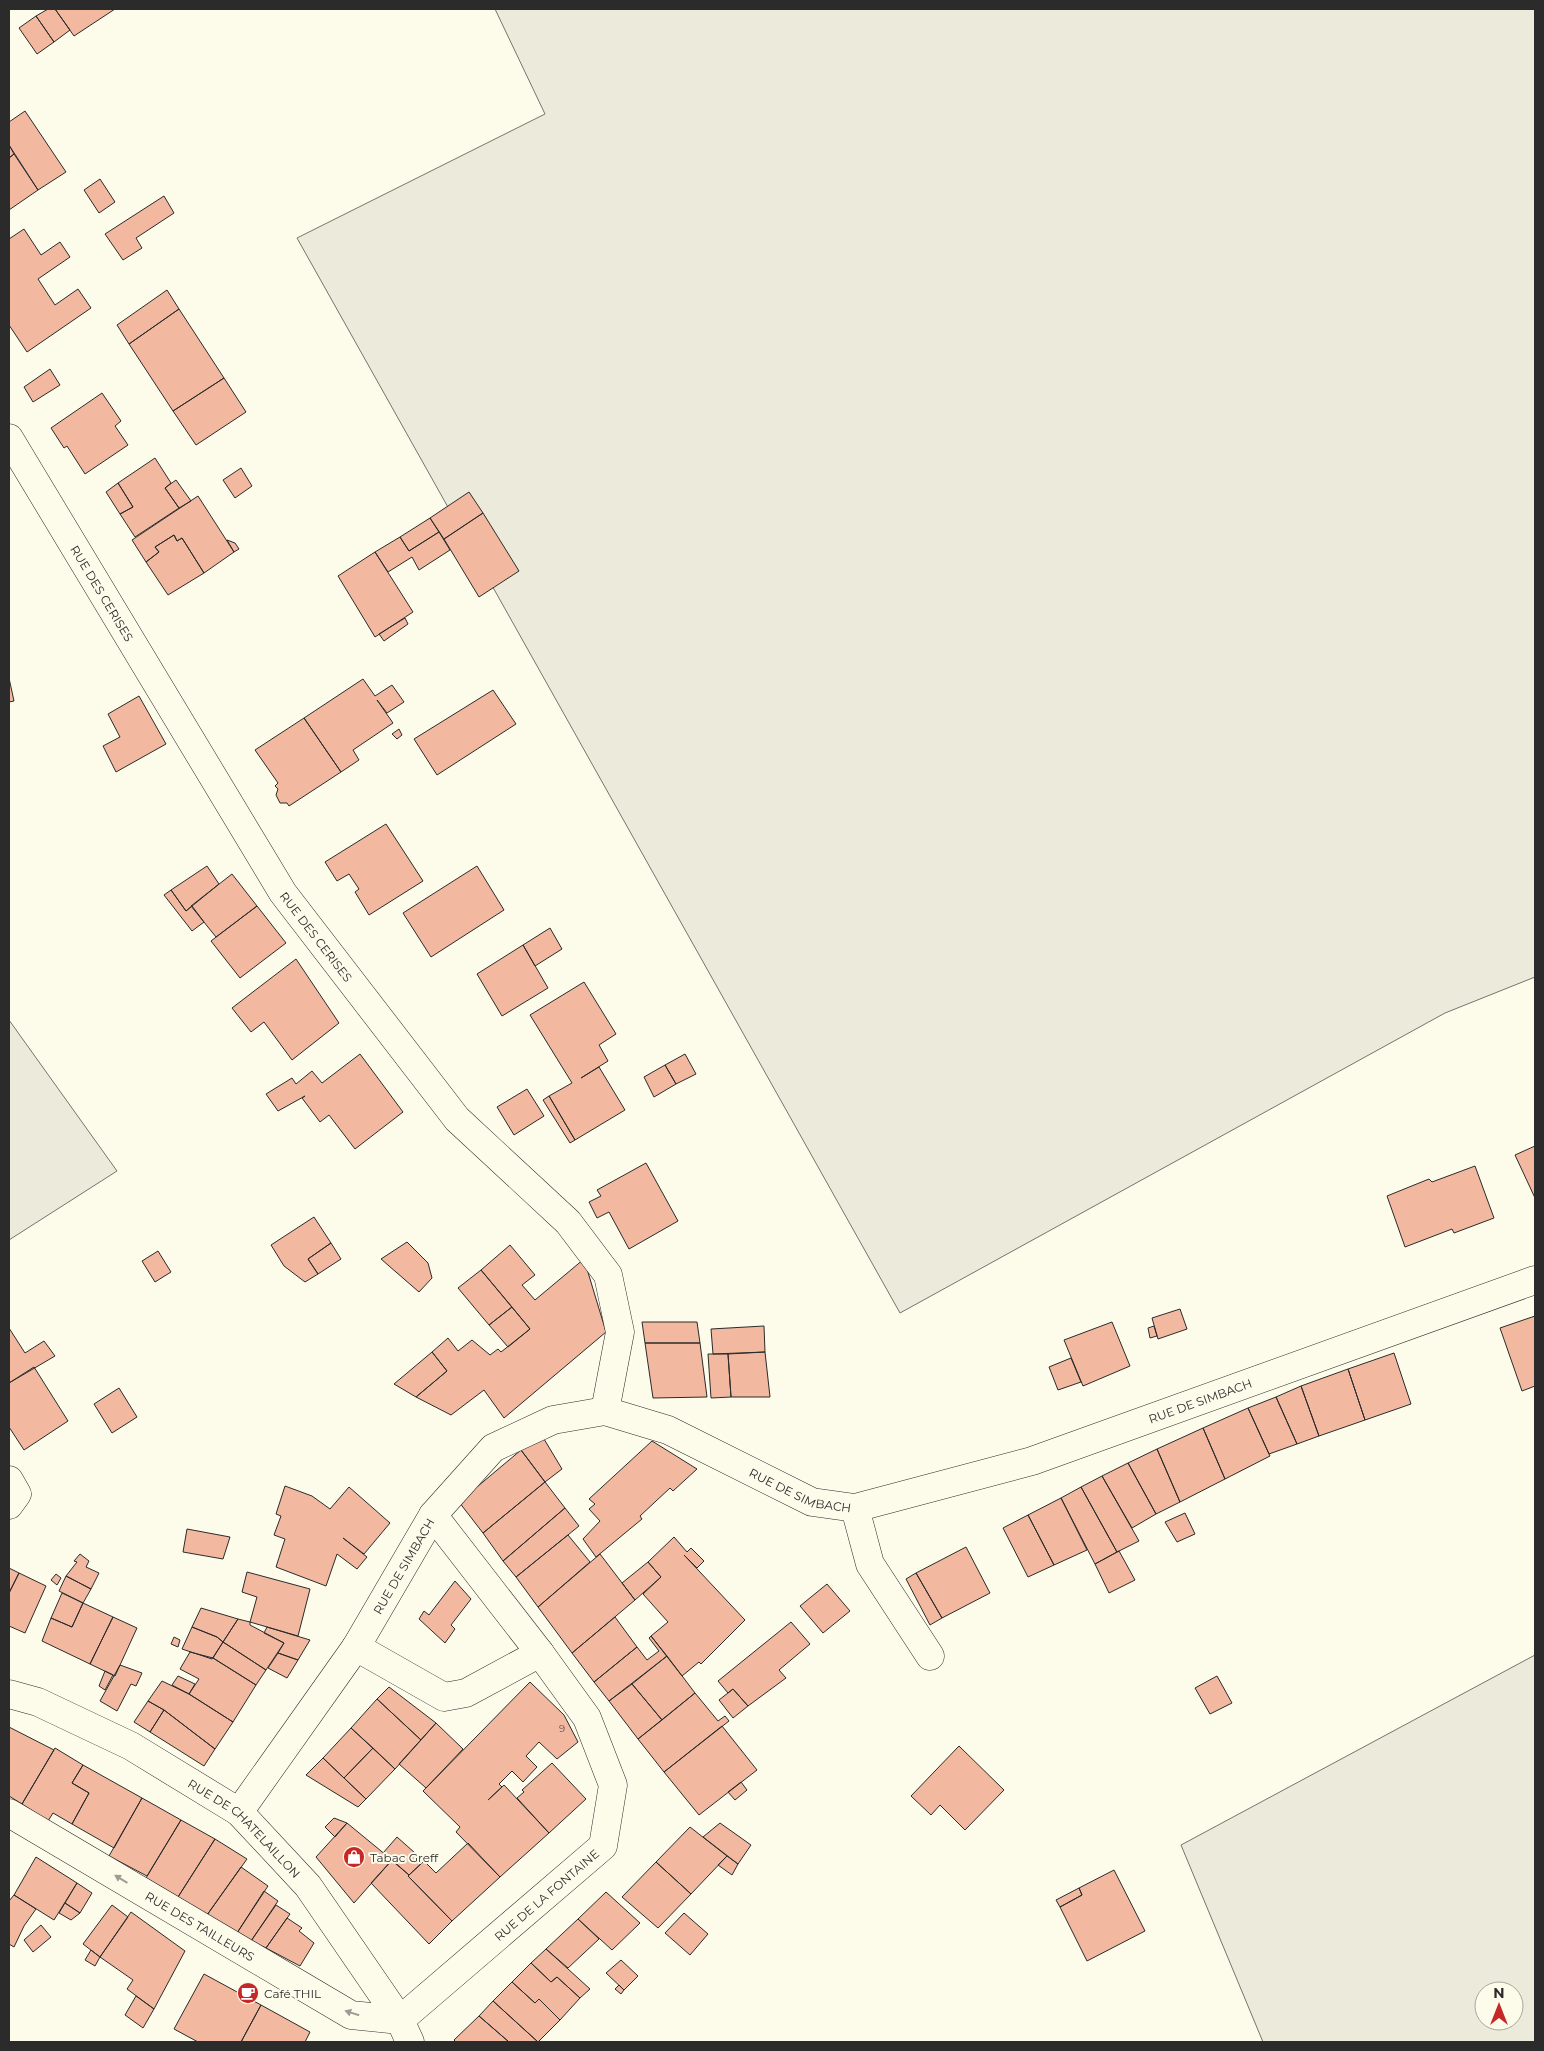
<svg xmlns="http://www.w3.org/2000/svg" width="1544" height="2051" font-family="Montserrat,sans-serif">
	<rect width="100%" height="100%" fill="#fdfbea"/>
	<path fill="#ecebdb" stroke="#74746e" fill-rule="evenodd" d="M495 9H1535V977L1445 1013 900 1313 297 238 545 114Z
		M9 1020 117 1171 9 1240Z
		M1535 1655V2042H1263L1181 1845ZM1484 1991H1514V2021H1484Z"/>
	<path fill="#f2b8a0" stroke="#2b2b2b" d="M48 9H55L70 30 54 42 36 16Z
		M55 9H115L74 36Z
		M36 16 54 42 37 54 19 28Z
		M25 111 66 172 38 190 9 145V122Z
		M9 145 14 154 9 158Z
		M14 154 38 190 9 210V158Z
		M100 179 115 202 99 213 84 190Z
		M164 196 174 213 136 238 142 248 123 260 105 234Z
		M24 229 41 255 60 242 70 257 38 279 55 305 78 289 91 308 27 352 9 325V239Z
		M167 290 179 309 129 344 117 325Z
		M179 309 224 378 173 411 129 344Z
		M50 369 60 385 33 402 24 387Z
		M224 378 246 412 196 445 173 411Z
		M102 393 121 421 115 426 128 445 85 474 67 446 64 448 51 428Z
		M155 458 171 483 165 488 179 508 135 537 120 514 133 507 118 483Z
		M241 468 252 486 235 498 223 480Z
		M176 480 191 501 179 508 165 488Z
		M118 483 133 507 120 514 106 492Z
		M469 492 483 513 444 539 430 518Z
		M198 496 234 552 204 573 182 538 177 541 174 535 155 547 159 552 146 562 132 540Z
		M483 513 519 571 479 597 444 539Z
		M430 518 439 532 409 551 400 537Z
		M439 532 450 550 419 570 412 557 388 572 375 552 400 537 409 551Z
		M174 535 177 541 182 538 204 573 168 595 146 562 159 552 155 547Z
		M227 540 235 543 239 549 234 552Z
		M375 552 413 612 375 637 338 576Z
		M405 618 408 624 384 641 379 634Z
		M9 678 14 701 9 702Z
		M363 679 375 696 392 685 404 702 387 713 377 700 393 723 353 750 359 760 341 772 304 718Z
		M493 690 516 724 437 775 414 739Z
		M139 696 166 744 116 772 103 746 120 737 108 714Z
		M304 718 341 772 289 806 287 803H280L276 795 278 789 275 786 278 783 255 750Z
		M399 729 402 735 397 739 392 734Z
		M386 824 423 881 369 915 355 892 359 889 349 874 337 881 325 862Z
		M207 866 219 884 186 911 171 890Z
		M477 866 504 910 431 957 403 913Z
		M232 874 257 906 216 937 191 906Z
		M171 890 186 911 192 906 204 922 192 931 164 895Z
		M257 906 286 943 240 978 211 941Z
		M550 928 562 949 535 966 523 945Z
		M523 945 548 988 502 1016 477 974Z
		M296 959 339 1023 292 1060 264 1022 251 1032 232 1008Z
		M584 982 616 1034 599 1045 608 1061 581 1078 599 1067 625 1110 575 1140 549 1096 572 1083 530 1015Z
		M360 1054 403 1112 355 1149 329 1115 320 1122 302 1098 305 1096 278 1111 266 1094 292 1078 296 1084 312 1071 322 1083Z
		M685 1054 696 1074 676 1084 665 1065Z
		M665 1065 676 1084 654 1097 644 1077Z
		M527 1089 544 1116 514 1135 497 1107Z
		M549 1096 575 1140 570 1143 543 1100Z
		M1535 1146V1198L1515 1155Z
		M646 1163 678 1221 629 1249 609 1212 597 1218 589 1202 601 1196 597 1190Z
		M1475 1166 1494 1218 1454 1233 1452 1229 1405 1247 1387 1196 1429 1179 1432 1182Z
		M314 1217 331 1243 308 1259 318 1274 305 1282 284 1266 271 1245Z
		M407 1242 428 1263 432 1278 419 1292 381 1259Z
		M331 1243 341 1259 318 1274 308 1259Z
		M510 1245 535 1275 522 1285 535 1300 584 1259 606 1332 504 1418 484 1390 451 1415 416 1397 447 1371 432 1352 448 1338 458 1351 472 1340 490 1355 498 1349 501 1352 530 1329 481 1270Z
		M158 1251 171 1272 155 1282 142 1261Z
		M481 1270 512 1307 489 1325 458 1288Z
		M512 1307 530 1329 508 1347 489 1325Z
		M1180 1309 1187 1329 1158 1339 1152 1318Z
		M1535 1316V1386L1522 1391 1500 1328Z
		M642 1322H697L700 1343H645Z
		M1112 1322 1130 1366 1083 1386 1064 1340Z
		M764 1326 765 1352 713 1354 711 1329Z
		M1154 1326 1157 1336 1150 1338 1148 1328Z
		M9 1328 25 1353 44 1341 55 1356 9 1383Z
		M645 1343H700L707 1397 653 1398Z
		M432 1352 447 1371 416 1397 394 1384Z
		M765 1352 770 1397H731L728 1354Z
		M1394 1353 1411 1404 1365 1420 1348 1369Z
		M708 1354H728L731 1397 711 1398Z
		M1071 1358 1081 1382 1058 1390 1049 1367Z
		M34 1367 68 1421 24 1450 9 1427V1383Z
		M1348 1369 1365 1420 1319 1436 1301 1386Z
		M1301 1386 1319 1436 1297 1444 1276 1397Z
		M119 1388 137 1417 112 1433 94 1404Z
		M1276 1397 1297 1444 1269 1454 1248 1408Z
		M1248 1408 1270 1456 1225 1479 1203 1428Z
		M1203 1428 1225 1479 1180 1502 1157 1449Z
		M544 1439 562 1469 545 1482 521 1450Z
		M652 1441 697 1469 673 1491 670 1488 640 1516 642 1519 596 1557 583 1539 600 1521 589 1509 595 1504 589 1499Z
		M1157 1449 1180 1502 1156 1514 1128 1463Z
		M521 1450 545 1482 483 1533 459 1502Z
		M1128 1463 1156 1514 1132 1528 1102 1476Z
		M1102 1476 1139 1541 1117 1552 1081 1487Z
		M545 1482 565 1508 503 1561 483 1533Z
		M285 1486 312 1496 330 1509 349 1487 390 1523 364 1554 343 1538 367 1557 357 1569 337 1554 326 1586 276 1567 285 1539 274 1535 281 1516 276 1514Z
		M1081 1487 1117 1552 1095 1564 1061 1498Z
		M1061 1498 1087 1550 1054 1565 1028 1515Z
		M565 1508 579 1526 516 1577 503 1561Z
		M1185 1513 1195 1534 1177 1542 1165 1522Z
		M1028 1515 1054 1565 1028 1577 1003 1528Z
		M187 1529 230 1537 223 1559 183 1552Z
		M568 1535 590 1562 538 1607 516 1577Z
		M674 1537 687 1552 691 1548 704 1561 697 1568 684 1555 745 1620 701 1664 699 1662 682 1676 651 1636 668 1622 643 1594 661 1577 648 1562Z
		M966 1547 990 1593 942 1618 916 1573Z
		M1119 1551 1135 1580 1109 1593 1095 1564Z
		M80 1554 89 1561 86 1567 99 1573 91 1589 66 1576 77 1562 74 1561Z
		M600 1554 635 1600 572 1653 538 1607Z
		M648 1562 661 1577 635 1600 622 1583Z
		M9 1568 19 1573 9 1593Z
		M247 1572 310 1589 298 1636 250 1622 257 1597 242 1592Z
		M19 1573 46 1586 25 1633 9 1626V1593Z
		M916 1573 942 1618 930 1625 906 1579Z
		M56 1574 61 1578 57 1585 51 1580Z
		M66 1576 91 1589 83 1603 59 1591Z
		M455 1581 471 1599 451 1625 455 1629 445 1643 419 1619 424 1611 429 1615Z
		M827 1584 850 1611 823 1633 800 1606Z
		M62 1593 83 1603 72 1627 51 1618Z
		M83 1603 113 1617 90 1664 42 1641 51 1618 72 1627Z
		M201 1608 238 1619 223 1642 217 1637 192 1627Z
		M113 1617 137 1628 115 1676 90 1664Z
		M615 1617 637 1647 594 1682 572 1653Z
		M238 1619 250 1622V1625L284 1643 266 1670 223 1642Z
		M791 1622 810 1644 779 1670 786 1678 748 1706 733 1689 728 1693 718 1681Z
		M192 1627 217 1637 223 1642 212 1659 182 1649Z
		M267 1627 310 1640 298 1660 278 1653 284 1643 264 1633Z
		M651 1636 667 1656 609 1701 594 1682 637 1647 647 1660 659 1651 649 1638Z
		M174 1637 180 1640 178 1647 171 1644Z
		M223 1642 266 1670 256 1685 213 1658Z
		M190 1652 213 1658 256 1685 233 1722 189 1694 199 1679 180 1669Z
		M278 1653 298 1660 287 1678 268 1668Z
		M667 1656 695 1693 662 1720 632 1684Z
		M120 1665 142 1673 136 1686 131 1684 117 1711 100 1701Z
		M105 1671 113 1675 105 1690 99 1686Z
		M178 1676 195 1684 189 1694 172 1685Z
		M1217 1676 1232 1703 1210 1714 1195 1688Z
		M162 1681 189 1694 233 1722 215 1749 164 1710 148 1701Z
		M530 1682 564 1715 578 1742 557 1759 539 1742 526 1756 537 1767 523 1782 512 1771 499 1784 502 1787 488 1800 504 1785 549 1833 500 1877 456 1832 460 1827 423 1791Z
		M632 1684 662 1720 638 1739 609 1701Z
		M389 1687 436 1723 421 1740 377 1699Z
		M733 1689 748 1706 733 1718 719 1700Z
		M695 1693 718 1721 725 1716 729 1721 664 1772 638 1739Z
		M377 1699 421 1740 395 1769 351 1728Z
		M148 1701 164 1710 150 1732 134 1722Z
		M164 1710 215 1749 204 1766 150 1732Z
		M436 1723 463 1749 426 1788 399 1764Z
		M722 1726 757 1770 699 1815 664 1772Z
		M9 1727 54 1750 22 1804 9 1796Z
		M351 1728 373 1748 344 1778 323 1758Z
		M959 1746 1004 1790 965 1830 940 1805 931 1815 911 1796Z
		M55 1748 83 1765 72 1783 89 1793 72 1824 53 1813 48 1821 22 1804Z
		M373 1748 395 1769 366 1799 344 1778Z
		M323 1758 366 1799 358 1807 306 1775Z
		M552 1763 586 1799 549 1833 517 1798 524 1792 522 1790Z
		M83 1765 142 1798 114 1848 72 1824 89 1793 72 1783Z
		M741 1782 747 1790 735 1800 728 1792Z
		M142 1798 181 1820 147 1876 109 1856Z
		M334 1818 347 1823 335 1837 325 1827Z
		M181 1820 215 1839 178 1897 146 1878Z
		M347 1823 392 1860 354 1903 316 1857Z
		M720 1823 751 1845 738 1864 703 1837Z
		M690 1827 727 1856 691 1894 656 1862Z
		M397 1837 424 1861 409 1875 383 1853Z
		M215 1839 247 1859 207 1915 178 1897Z
		M468 1843 500 1877 452 1921 408 1876 424 1861 436 1873Z
		M727 1856 738 1864 732 1875 718 1865Z
		M36 1857 77 1883 54 1920 14 1895Z
		M392 1860 409 1875 408 1876 452 1921 429 1944 371 1883Z
		M656 1862 691 1894 658 1928 622 1897Z
		M241 1867 268 1886 237 1933 207 1915Z
		M1114 1870 1145 1931 1087 1961 1060 1907 1082 1895 1079 1888Z
		M77 1883 92 1893 80 1913 65 1903Z
		M1079 1888 1082 1895 1060 1907 1056 1900Z
		M264 1891 278 1901 251 1941 237 1933Z
		M606 1892 640 1923 612 1950 578 1919Z
		M14 1895 36 1909 24 1926 14 1947 9 1944V1901Z
		M65 1903 80 1913 71 1920 59 1913Z
		M112 1905 128 1917 100 1957 83 1944Z
		M276 1905 290 1914 266 1948 251 1941Z
		M131 1912 185 1951 154 2009 127 1989 133 1980 100 1957Z
		M684 1913 708 1934 690 1955 665 1933Z
		M287 1918 302 1928 299 1931 314 1943 300 1966 266 1948Z
		M578 1919 599 1939 568 1968 546 1949Z
		M41 1925 51 1937 33 1952 24 1940Z
		M546 1949 590 1989 580 1998 557 1977 551 1982 531 1963Z
		M91 1950 100 1957 95 1966 85 1960Z
		M621 1960 638 1976 624 1990 606 1973Z
		M531 1963 551 1982 557 1977 580 1998 560 2020 539 1999 535 2003 512 1982Z
		M204 1974 261 2005 241 2042H198L174 2029Z
		M512 1982 535 2003 539 1999 560 2020 538 2042 493 2001Z
		M619 1985 624 1990 621 1994 615 1989Z
		M136 1996 154 2009 143 2028 125 2015Z
		M493 2001 538 2042H509L479 2016Z
		M261 2005 310 2032 305 2042H241Z
		M479 2016 509 2042H456L454 2040Z"/>
	<g fill="none" stroke-linecap="round" stroke-linejoin="round">
		<g stroke="#2b2b2b" stroke-width="29">
			<g id="street">
				<path id="s1" d="M9 438 283 893 457 1119 568 1222 608 1275 620 1332 605 1411"/>
				<path d="M9 1480 17 1494 9 1505"/>
				<path d="M855 1508 870 1564 930 1656"/>
				<path d="M356 1647 444 1697 466 1693 540 1653"/>
				<path id="s2" d="M239 1812 356 1647 433 1515 493 1448 553 1420 605 1411 668 1430 812 1502 855 1508 1032 1461 1535 1280"/>
				<path id="s3" d="M9 1813 351 2015 400 2020 603 1846 613 1785 587 1718 540 1653 433 1515"/>
			</g>
		</g>
		<g stroke="#2b2b2b" stroke-width="29">
			<g id="secondary">
				<path id="s4" d="M9 1694 38 1702 131 1746 239 1812 308 1886 400 2020 410 2042"/>
			</g>
		</g>
		<use href="#street" stroke="#fdfbea" stroke-width="28"/>
		<use href="#secondary" stroke="#fdfbea" stroke-width="28"/>
	</g>
	<defs><path id="oneway-solid" d="M-6-.8H1V-3.2L6.5 0L1 3.2V.8H-6Z" transform="scale(1.25)"/></defs>
	<g fill="#9e9d94">
		<use href="#oneway-solid" transform="translate(121 1879) rotate(-149)"/>
		<use href="#oneway-solid" transform="translate(352 2013) rotate(-162)"/>
	</g>
	<defs>
		<g id="shop-disc" transform="scale(1.125)"><circle r="9.5" fill="#c62828" stroke="#fdfbea"/><path d="M-5-2.5h2.3a2.7 3.5 0 0 1 5.4 0H5L5.5 6h-11ZM-1.5-2.5h3a1.5 2.3 0 0 0-3 0Z" fill="#fff"/></g>
		<g id="cafe-disc" transform="scale(1.125)"><circle r="9.5" fill="#c62828" stroke="#fdfbea"/><path d="M-5.5-4.5H6V0H3Q3 3.5 0 3.5H-2.5Q-5.5 3.5-5.5 0ZM3-3.2v2h1.7v-2ZM-6 4.5H4V6H-6Z" fill="#fff"/></g>
	</defs>
	<g fill-rule="evenodd">
		<use href="#shop-disc" x="354" y="1857"/>
		<use href="#cafe-disc" x="248" y="1993"/>
	</g>
	<g text-anchor="middle" dominant-baseline="central" stroke-width="4" stroke-linejoin="round" paint-order="stroke">
		<g font-size="10" fill="#5d4e48">
			<text x="562" y="1728">9</text>
		</g>
		<g font-size="12" fill="#2b2b2b" stroke="#fdfbea">
			<text stroke="none"><textPath href="#s1" startOffset="181">RUE DES CERISES</textPath></text>
			<text stroke="none"><textPath href="#s1" startOffset="586">RUE DES CERISES</textPath></text>
			<text stroke="none"><textPath href="#s2" startOffset="1196">RUE DE SIMBACH</textPath></text>
			<text stroke="none"><textPath href="#s2" startOffset="776">RUE DE SIMBACH</textPath></text>
			<text stroke="none"><textPath href="#s2" startOffset="296">RUE DE SIMBACH</textPath></text>
			<text stroke="none"><textPath href="#s4" startOffset="274">RUE DE CHATELAILLON</textPath></text>
			<text stroke="none"><textPath href="#s3" startOffset="639">RUE DE LA FONTAINE</textPath></text>
			<text stroke="none"><textPath href="#s3" startOffset="222">RUE DES TAILLEURS</textPath></text>
		</g>
		<g font-size="12" fill="#2b2b2b" stroke="#fdfbea" text-anchor="start">
			<text x="370" y="1857">Tabac Greff</text>
			<text x="264" y="1993">Café THIL</text>
		</g>
	</g>
	<rect width="1544" height="2051" fill="none" stroke="#2b2b2b" stroke-width="20"/>
	<g transform="translate(1499 2006)"><circle r="24" fill="#fdfbea" stroke="#a9a89e"/>
	<path d="M0-4L9 19L0 12L-9 19Z" fill="#c62828"/>
	<text y="-8" font-size="14" font-weight="bold" text-anchor="middle" fill="#2b2b2b">N</text>
	</g>
</svg>
